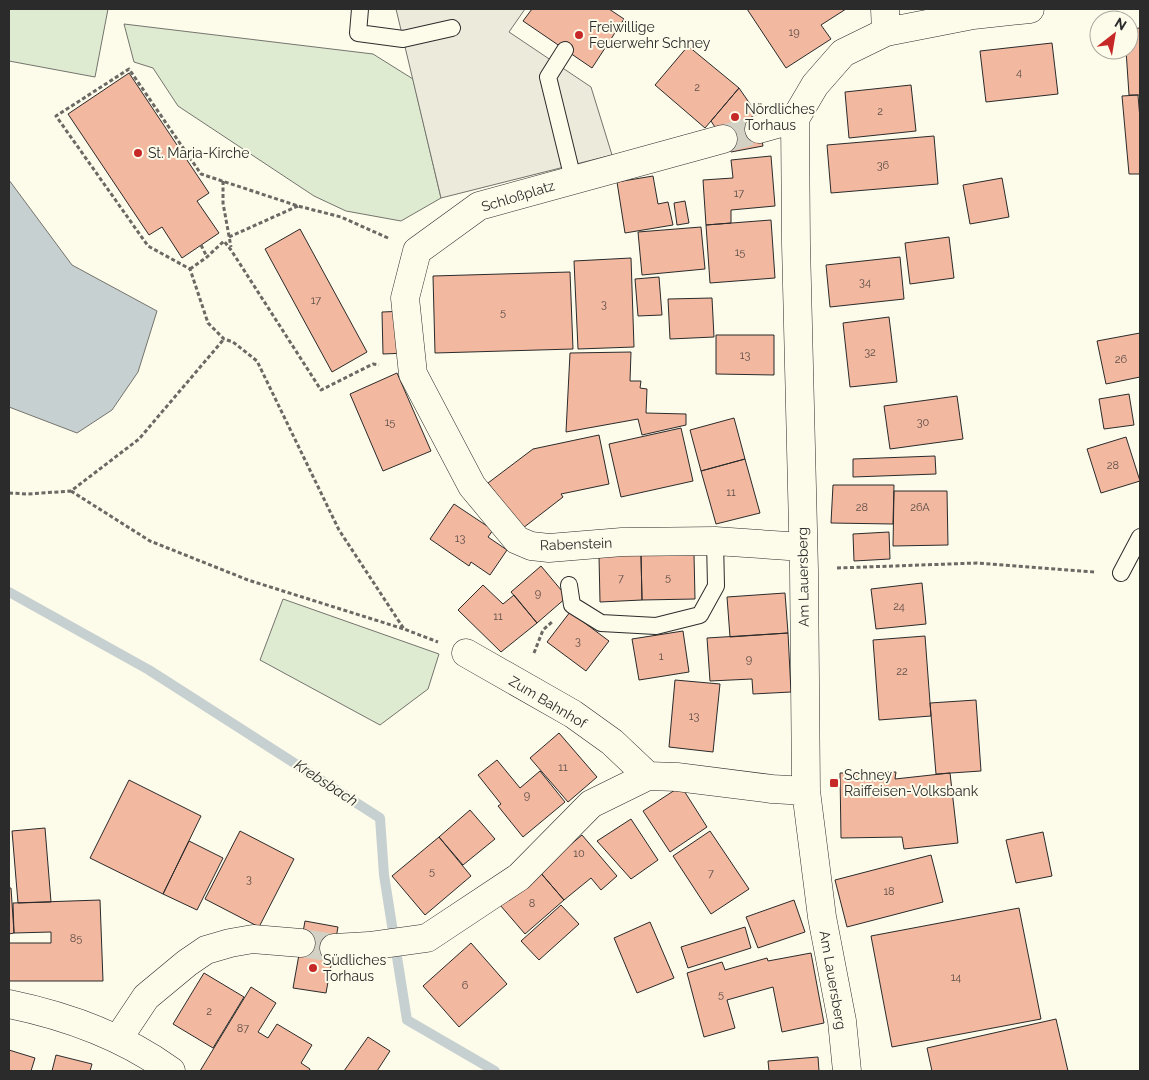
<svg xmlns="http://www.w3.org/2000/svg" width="1149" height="1080" font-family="Raleway,sans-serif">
	<rect width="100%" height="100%" fill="#fdfbea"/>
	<path fill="#deebd1" stroke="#74746e" d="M9 9H108L95 77 9 61Z
		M124 24 373 54 413 79 441 198 401 221 346 211 314 196 178 106 153 68 134 62Z
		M283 599 439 654 428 689 380 725 260 660Z"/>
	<path fill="#eceadb" stroke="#74746e" d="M396 9H525L509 32 591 87 612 155 441 198Z"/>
	<path fill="#c7d0d0" stroke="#74746e" d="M9 180 72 265 157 311 138 372 112 410 77 433 9 407Z"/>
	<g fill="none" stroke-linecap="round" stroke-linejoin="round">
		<path stroke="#c7d0d0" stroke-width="10" d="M9 592 149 670 380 818 384 875 407 1020 495 1071"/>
	</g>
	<path fill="#f2b8a0" stroke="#2b2b2b" d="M532 9H609L624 19 592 68 523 21Z
		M747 9H846L821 25 831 39 786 68Z
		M1140 28V95H1129L1126 50H1129V29Z
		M1052 43 1058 94 986 102 980 51Z
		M688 46 739 88 705 128 655 85Z
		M129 73 209 193 197 201 219 233 182 258 162 227 149 235 68 114Z
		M911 85 916 131 849 138 845 92Z
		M739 88 757 114 763 146 731 152 711 121Z
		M1138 95 1140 119V174H1129L1122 96Z
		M934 136 938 184 831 193 827 145Z
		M771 156 775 206 731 210V223L706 225 703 180 733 178 731 160Z
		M653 176 658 204 668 202 673 225 625 233 617 182Z
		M1002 178 1009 217 970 224 963 185Z
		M685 201 689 223 677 225 674 203Z
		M771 220 775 278 710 283 706 225Z
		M701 227 705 269 642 275 638 232Z
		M300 229 367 352 332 372 265 249Z
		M949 237 954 278 910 284 905 243Z
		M900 257 904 299 830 307 826 265Z
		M631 258 634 347 578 349 574 261Z
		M570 272 573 349 435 353 433 276Z
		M659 277 662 315 638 316 635 279Z
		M712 298 714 337 670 339 668 299Z
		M406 311 407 353 383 354 382 312Z
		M889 317 897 382 850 387 843 323Z
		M1140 333V377L1106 384 1097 341Z
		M716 335H774V375L716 374Z
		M631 352 630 381H641L640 388 647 389 646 413 686 414V425L642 435 638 419 566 432 570 353Z
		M397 373 431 451 383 471 350 394Z
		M1129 394 1134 425 1104 429 1099 399Z
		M957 396 963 439 890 449 884 406Z
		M734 418 745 459 701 471 690 430Z
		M681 428 693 481 621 497 609 444Z
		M599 435 609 484 561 494 563 497 523 528 488 483 533 449Z
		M1126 437 1140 481 1101 493 1087 449Z
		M935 456 936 474 853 477V459Z
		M745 459 760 513 716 524 701 471Z
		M833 485H894L893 524 831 523Z
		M894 491H947L948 545 893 546Z
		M454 504 493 530 488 537 507 550 490 575 471 562 469 566 430 539Z
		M889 532 890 559 854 561 853 534Z
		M694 554 695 599 642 600 641 555Z
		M641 555 642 600 600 602 599 556Z
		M541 566 567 597 537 623 511 592Z
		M922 583 926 624 876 629 871 589Z
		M483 585 503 604 514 595 537 623 501 652 458 610Z
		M785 593 788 633 730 637 727 597Z
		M570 612 609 641 586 671 547 642Z
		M683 631 689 672 639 680 632 639Z
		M788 633 791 692 753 694 752 679 710 681 707 638Z
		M925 636 931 716 879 720 873 640Z
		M675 680 720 684 713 752 669 747Z
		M976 700 981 771 936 774 930 703Z
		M559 733 597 777 568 802 530 758Z
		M497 760 520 788 540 771 565 802 523 837 498 806 501 804 478 775Z
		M896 772 895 779 950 773 958 843 904 849 902 837 841 838 840 773Z
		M129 780 201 816 163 894 90 858Z
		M681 786 707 827 670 852 643 811Z
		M470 810 495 839 463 865 439 837Z
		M631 819 658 860 631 879 597 841Z
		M45 828 51 902 18 903 12 831Z
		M240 831 294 859 259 927 205 899Z
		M710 831 749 889 711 914 673 856Z
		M1043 832 1052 876 1016 883 1006 840Z
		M582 835 617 876 601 890 591 878 564 900 539 871Z
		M439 837 471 876 425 915 392 876Z
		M189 841 223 858 197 910 163 894Z
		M931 855 943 902 847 927 835 880Z
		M539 871 564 900 525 934 500 905Z
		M9 888H11L14 933 9 934Z
		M100 900 103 981H9V943H51V932L14 933 13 903Z
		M794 900 805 932 758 948 746 917Z
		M561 905 579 924 539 960 521 941Z
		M1019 908 1041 1019 892 1047 871 936Z
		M305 921 338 927 326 993 293 988Z
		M650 922 674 978 637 993 614 938Z
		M745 927 751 948 688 968 681 947Z
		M471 943 507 984 459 1027 423 986Z
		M811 953 824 1023 782 1032 773 987 727 1000 735 1028 704 1037 687 973 722 962 725 970 767 958 768 961Z
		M204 973 244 997 213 1048 173 1024Z
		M251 987 276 1003 258 1032 268 1038 277 1024 312 1045 301 1063 310 1069 309 1071H200Z
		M1056 1019 1068 1071H932L927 1048Z
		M368 1037 390 1051 377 1071H344Z
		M9 1050 35 1058 31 1071H9Z
		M56 1055 92 1064 90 1071H52Z
		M818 1057 819 1071H769L768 1061Z"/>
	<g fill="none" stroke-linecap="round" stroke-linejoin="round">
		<path stroke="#d3d1c4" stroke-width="28" stroke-dasharray="28 14" stroke-linecap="butt" d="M723 139 759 129
			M301 943 334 948"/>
		<g stroke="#2b2b2b" stroke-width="18">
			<path id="lane" d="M360 9 358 33 403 39 452 28
				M565 50 548 77 573 179
				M1121 573 1140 537
				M569 585 572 605 601 623 656 626 700 615 716 586 715 541"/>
		</g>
		<g stroke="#2b2b2b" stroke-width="29">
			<path id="street" d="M885 9 886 32
				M759 129 795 119
				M723 139 479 206 417 251 405 298 413 374 472 486 517 540 531 546 549 548 622 542 715 541 803 547
				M466 653 573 714 612 742 648 776
				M334 948 369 946 427 938 519 877 591 804 648 776 677 777 772 789 806 791
				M118 1039 146 997 187 963 206 950 230 943 253 939 301 943
				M847 1071 842 1021 822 917 806 791 804 570 796 244 795 119 815 85 843 53 886 32 973 15 1030 9"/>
		</g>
		<g stroke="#2b2b2b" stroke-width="29">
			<path id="secondary" d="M9 1004C67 1016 123 1036 171 1071"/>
		</g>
		<path stroke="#6a6964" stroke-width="3" stroke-dasharray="4 2.5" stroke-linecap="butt" d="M223 181V203L231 247
			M229 237 298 206
			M388 238 341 217 298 206 201 174 129 69 56 116 148 246 190 269 208 323 224 339 233 342 257 361 339 530 404 629 438 642
			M201 245 207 257
			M190 269 207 257 224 241 231 250 321 390 373 364 379 365
			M71 491 150 541 248 580 404 629
			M9 493 28 494 71 491 139 439 224 339
			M837 568 977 563 1095 572
			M534 653 543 630 553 621"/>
		<use href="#lane" stroke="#fdfbea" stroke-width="16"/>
		<use href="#street" stroke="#fdfbea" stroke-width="28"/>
		<use href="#secondary" stroke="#fdfbea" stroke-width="28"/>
	</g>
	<g fill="#c62828" stroke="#fdfbea" stroke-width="2">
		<circle cx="579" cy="35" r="5"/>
		<circle cx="735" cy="117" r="5"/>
		<circle cx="138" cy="153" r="5"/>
		<rect x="829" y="778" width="10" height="10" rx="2.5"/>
		<circle cx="313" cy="968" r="5"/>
	</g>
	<g text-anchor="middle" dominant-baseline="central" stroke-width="4" stroke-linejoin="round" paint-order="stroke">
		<g font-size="11" fill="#5d4e48">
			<text x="794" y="32">19</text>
			<text x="1019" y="72">4</text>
			<text x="697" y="87">2</text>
			<text x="880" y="111">2</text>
			<text x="883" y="165">36</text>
			<text x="739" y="193">17</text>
			<text x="740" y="252">15</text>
			<text x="865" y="282">34</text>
			<text x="316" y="300">17</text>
			<text x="604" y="304">3</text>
			<text x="503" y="312">5</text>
			<text x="870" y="352">32</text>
			<text x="745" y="355">13</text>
			<text x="1121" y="359">26</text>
			<text x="390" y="422">15</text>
			<text x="923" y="422">30</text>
			<text x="1113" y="465">28</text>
			<text x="731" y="492">11</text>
			<text x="862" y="507">28</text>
			<text x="920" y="507">26A</text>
			<text x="460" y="538">13</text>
			<text x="668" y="577">5</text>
			<text x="621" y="578">7</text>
			<text x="538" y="593">9</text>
			<text x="899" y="606">24</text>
			<text x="498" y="616">11</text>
			<text x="578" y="641">3</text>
			<text x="661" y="656">1</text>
			<text x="749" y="659">9</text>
			<text x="902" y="671">22</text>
			<text x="694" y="716">13</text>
			<text x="563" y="767">11</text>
			<text x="527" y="795">9</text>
			<text x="579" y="853">10</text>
			<text x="432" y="871">5</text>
			<text x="711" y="873">7</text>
			<text x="249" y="879">3</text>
			<text x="889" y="891">18</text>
			<text x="532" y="903">8</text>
			<text x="76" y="938">85</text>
			<text x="956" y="977">14</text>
			<text x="465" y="985">6</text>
			<text x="721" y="994">5</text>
			<text x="209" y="1011">2</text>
			<text x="243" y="1028">87</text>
		</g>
		<g font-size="14" fill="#2b2b2b" stroke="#fdfbea" text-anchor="start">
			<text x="589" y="27">Freiwillige<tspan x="589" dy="16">Feuerwehr Schney</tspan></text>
			<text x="745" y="109">Nördliches<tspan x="745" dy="16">Torhaus</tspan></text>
			<text x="148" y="153">St. Maria-Kirche</text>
			<text x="844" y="775">Schney<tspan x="844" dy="16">Raiffeisen-Volksbank</tspan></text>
			<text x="323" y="960">Südliches<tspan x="323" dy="16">Torhaus</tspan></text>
		</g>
		<g font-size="14" fill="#2b2b2b" stroke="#fdfbea">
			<text transform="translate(518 196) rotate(-17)">Schloßplatz</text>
			<text transform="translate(576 544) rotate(-2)">Rabenstein</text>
			<text transform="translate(803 577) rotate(-91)">Am Lauersberg</text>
			<text transform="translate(548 702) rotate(31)">Zum Bahnhof</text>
			<text transform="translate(833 980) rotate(80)">Am Lauersberg</text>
		</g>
		<g font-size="15" font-style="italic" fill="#2b2b2b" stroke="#fdfbea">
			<text transform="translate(326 783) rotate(33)">Krebsbach</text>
		</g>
	</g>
	<rect width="1149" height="1080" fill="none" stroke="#2b2b2b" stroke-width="20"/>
	<g transform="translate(1114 35) rotate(31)"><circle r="24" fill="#fdfbea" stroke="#a9a89e"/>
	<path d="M0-4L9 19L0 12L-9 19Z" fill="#c62828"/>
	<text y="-8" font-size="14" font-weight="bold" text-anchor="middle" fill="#2b2b2b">N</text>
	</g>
</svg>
